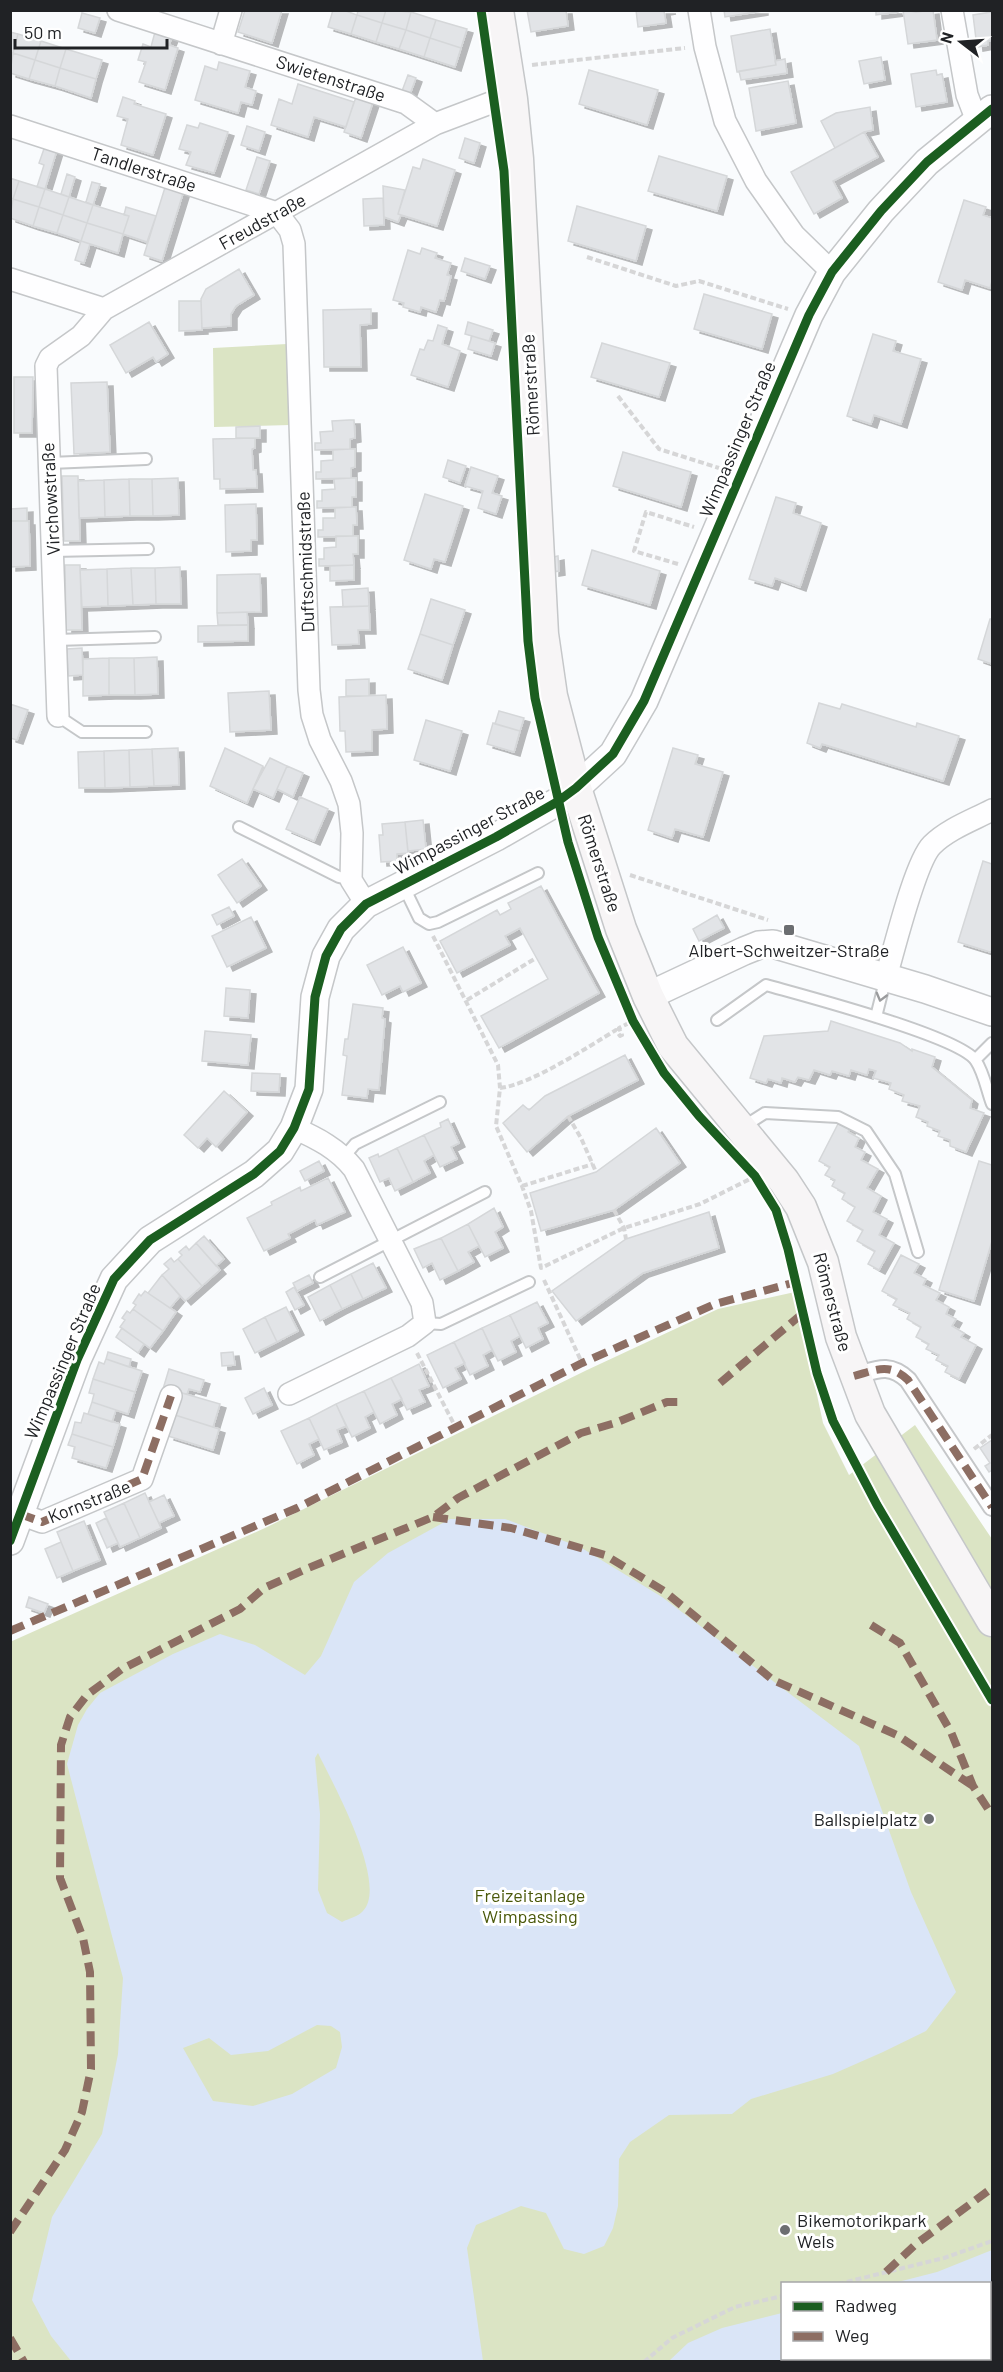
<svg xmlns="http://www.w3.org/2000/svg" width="1003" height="2372" font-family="Barlow,sans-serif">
	<defs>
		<filter id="shadow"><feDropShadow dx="6" dy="4" stdDeviation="0" flood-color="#0004"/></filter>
	</defs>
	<rect width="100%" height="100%" fill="#f9fbfd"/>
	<path fill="#dbe4c4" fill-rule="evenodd" d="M287 344 290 425 214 427 213 348Z
		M795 1292 823 1423 849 1475 915 1425 992 1539V2361H11L10 1642 265 1528 587 1370 718 1309ZM782 2284H990V2358H782Z"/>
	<path fill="#dae5f7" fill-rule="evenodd" d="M450 1519H505L580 1547 662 1597 859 1746 911 1892 956 1992 926 2031 883 2052 833 2074 751 2099 732 2114 669 2115 630 2142 619 2159 618 2206 613 2228 604 2246 584 2254 564 2249 546 2213 521 2206 476 2225 467 2248 483 2361H71L51 2336 32 2300 52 2217 102 2134 118 2054 123 1978 67 1764 78 1725 87 1709 100 1693 173 1654 220 1634 255 1645 305 1675 321 1656 354 1582 388 1553ZM318 1753C332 1782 389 1884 363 1911 359 1916 348 1919 342 1922L327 1913 318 1890 320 1814 315 1758ZM317 2025 331 2026 340 2032 342 2047 336 2068 292 2094 253 2106 213 2101 183 2048 209 2038 231 2055 268 2051Z
		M992 2250V2361H669L688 2343 722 2328 782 2313V2358H990V2284L894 2283 937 2272Z"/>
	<path fill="#e2e4e7" stroke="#d5d7d9" stroke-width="1.5" filter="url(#shadow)" d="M245 10H282L272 43 238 32Z
		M333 10H343L357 15 351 34 328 27Z
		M358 10H386L382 23 357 15Z
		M386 10 411 12 406 30 382 23Z
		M527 10H566L568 26 531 32Z
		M636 10H670L664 11 666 23 638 27Z
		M724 10H762V11L725 17Z
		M876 10H898V12L876 15Z
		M903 10 916 12 933 10 937 40 908 44Z
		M411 12 436 20 430 38 406 30Z
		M992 12V40L988 41V45L977 47 973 15Z
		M82 13 100 18 95 33 78 28Z
		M357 15 382 23 376 42 351 34Z
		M436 20 467 29 461 48 430 38Z
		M382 23 406 30 399 49 376 42Z
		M770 29 776 65 737 72 731 36Z
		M406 30 430 38 424 57 399 49Z
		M10 32 18 34 13 53H10Z
		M155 32 172 37 169 45 178 48 165 90 139 82 146 62 138 60 143 44 151 47Z
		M18 34 41 41 35 60 13 53Z
		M430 38 461 48 455 67 424 57Z
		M41 41 66 49 60 68 35 60Z
		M66 49 102 60 96 79 60 68Z
		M13 53 35 60 29 79 10 73Z
		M881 57 885 80 864 84 859 61Z
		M785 59 787 73 741 80 739 71 776 65 775 61Z
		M35 60 60 68 55 86 29 79Z
		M219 62 250 71 245 87 256 91 252 105 241 102 238 113 195 100 205 66 217 70Z
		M60 68 96 79 91 98 55 86Z
		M589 70 658 90 647 125 579 104Z
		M936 70 937 75 942 74 947 102 916 107 911 74Z
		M408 75 416 78 410 94 402 91Z
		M788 81 796 123 756 131 749 88Z
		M298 84 354 102 346 127 314 117 308 137 271 125 279 99 292 104Z
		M123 97 135 101 134 104 166 114 153 155 121 145 128 119 117 116Z
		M356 97 373 102 361 138 344 132Z
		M870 107 873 130 864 132 835 148 821 121 836 113Z
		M200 123 228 132 214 173 186 165 191 152 179 149 187 125 198 128Z
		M247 126 265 132 259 151 241 145Z
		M864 132 878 157 833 181 842 198 814 214 791 172Z
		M465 138 480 143 474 163 459 158Z
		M45 146 57 150 45 189 37 187 44 165 39 163Z
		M659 156 727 176 717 211 648 191Z
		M257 157 270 161 259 194 246 190Z
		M423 159 455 170 437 226 398 214 413 167 420 169Z
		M67 174 75 177 69 197 61 194Z
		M10 178 19 181 13 199 10 198Z
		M19 181 45 189 39 207 13 199Z
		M167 181 185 187 162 261 144 255Z
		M92 182 100 184 93 205 86 202Z
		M383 186 405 190 398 214 401 215 398 222 384 217Z
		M45 189 69 197 63 215 39 207Z
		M69 197 93 205 87 223 63 215Z
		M383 198 384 225 364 226 363 199Z
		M13 199 39 207 33 226 10 218Z
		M964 200 986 207 983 215 992 218V281L990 288 965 280 962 290 938 282Z
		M93 205 129 216 123 234 87 223Z
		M577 206 646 226 636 261 568 241Z
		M39 207 63 215 57 233 33 226Z
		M126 207 156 216 147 242 123 234 129 216 124 215Z
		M63 215 87 223 81 241 57 233Z
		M87 223 123 234 118 253 81 241Z
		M81 241 90 244 84 263 75 260Z
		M422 248 437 253 435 258 451 263 447 275 451 276 444 301 440 300 436 312 421 307 420 312 403 307 404 303 393 300 408 250 420 254Z
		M465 258 490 266 485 279 461 271Z
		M239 269 254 295 236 306 231 314V326L202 328 201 299 206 289Z
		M704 294 772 314 762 349 694 329Z
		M179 301H201L202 330 179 331Z
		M371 309V324L360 325 361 367H324L323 310Z
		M149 322 168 354 156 362 153 357 126 373 110 345Z
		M468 322 493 330 489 341 465 334Z
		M438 325 447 328 442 344 460 351 448 387 411 375 420 349 424 350 428 340 433 341Z
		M873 334 896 341 893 351 921 359 901 424 874 415 871 424 847 416Z
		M472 336 495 343 491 356 468 349Z
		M602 343 670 363 659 397 591 377Z
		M14 377H33L32 433H14Z
		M107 382 110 452 74 454 71 383Z
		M349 420H354L355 438 350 439V449L315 450V443H321L320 432 333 431 332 421Z
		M260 426V438H236V427Z
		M255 438V448L252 449 253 470H256L257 488 220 489V479H214L213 439Z
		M350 449H355V467L351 468V478L316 479V472H321V461L333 460V450Z
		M623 452 691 472 681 507 613 486Z
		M448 460 466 466 460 483 443 477Z
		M471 467 498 476 492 493 502 496 496 514 478 508 483 491 465 486Z
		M62 476H78L80 541H64Z
		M178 478 179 515 153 516 152 479Z
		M351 478H356V497H352V507L317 508V501H322V490L335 489 334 479Z
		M129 479 130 516 105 517 104 480Z
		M129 479H152L153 516H130Z
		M104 480 105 517 79 518 78 481Z
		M425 494 463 506 445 562 434 559 431 569 404 560Z
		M776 497 796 503 793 513 821 523 800 587 775 578 772 586 749 579Z
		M256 504 257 540H251V551L226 552 225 505Z
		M352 507H356L357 525H353V536L318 537V530H323V518H335V508Z
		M27 508V521H10V509Z
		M10 521H29L30 566 10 567Z
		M336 536H358V554H353L354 565 319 566V559H324V548L336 547Z
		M592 550 660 571 650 605 582 585Z
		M558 556 559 571 553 572V557Z
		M65 565H80L82 630H66Z
		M354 565V580L330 581V566Z
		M180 567 181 604H156L155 568Z
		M131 568 133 605 108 606 107 569Z
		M131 568H155L156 604 133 605Z
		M107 569 108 606 82 607 80 570Z
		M260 574 261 612 217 613V575Z
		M368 588 369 606 343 607 342 590Z
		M431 599 465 610 453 645 420 634Z
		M369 606 370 630H358L359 644 332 645 330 607Z
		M247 612 248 625H218L217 613Z
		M990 619H992V664L978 659Z
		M248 625V641L198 642V626Z
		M420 634 453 645 442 680 408 669Z
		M82 648 83 675 68 676 67 649Z
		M157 657 158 694 135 695 134 658Z
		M109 658H134L135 695H109Z
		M109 658V695L83 696V659Z
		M369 679V696H346V680Z
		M269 691 271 730 230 732 228 693Z
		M386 695 387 729 372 730V751L346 752 345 731H340L339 697Z
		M819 703 840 709 842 704 916 727 917 723 959 736 943 781 822 744 820 748 807 743Z
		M10 704 28 710 17 740 10 738Z
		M499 711 524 718 520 731 495 724Z
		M426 720 462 731 450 771 414 760Z
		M493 723 520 731 514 752 487 744Z
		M178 748 179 785 154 786 152 749Z
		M225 748 263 766 247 803 210 786Z
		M673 748 698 755 695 764 723 772 703 837 675 829 672 838 648 830Z
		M152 749 154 786 130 787 129 750Z
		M129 750 130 787 105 788 104 751Z
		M104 751 105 788H79L78 752Z
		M270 758 287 766 273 798 253 789Z
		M287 766 303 773 293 797 277 789Z
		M300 797 328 809 314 841 286 829Z
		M423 820 426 849 408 851 405 822Z
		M405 822 408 853 397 854V861L381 862 379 835H383L382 824Z
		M242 859 261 886 237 903 218 875Z
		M983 861 992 864V951L990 952 958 942Z
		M541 886 599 993 499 1048 481 1016 548 979 520 928 505 936 510 945 457 973 440 941 497 910 500 915 511 909 508 903Z
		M229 907 234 916 217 925 212 915Z
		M717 915 724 928 699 941 693 929Z
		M251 917 266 948 227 967 212 936Z
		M403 947 421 983 403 992 400 986 382 995 367 965Z
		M226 988 250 990 248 1018 224 1016Z
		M353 1004 383 1008 382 1018 385 1019 379 1090 368 1089 367 1098 342 1095 347 1056 343 1055 345 1039H348Z
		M831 1021 900 1043 912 1051V1049L935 1057 932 1067 972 1100 970 1108 984 1113 966 1152 950 1146V1140L938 1136 940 1131 927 1126 928 1122 916 1117 920 1106 902 1101 904 1095 889 1089 891 1083 873 1078 876 1071 869 1069 867 1075 851 1070 849 1076 832 1071 830 1075 814 1070 809 1080 798 1077 795 1082 782 1078 781 1083 768 1079 766 1083 750 1078 764 1036 828 1031Z
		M205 1031 251 1035 248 1065 202 1061Z
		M625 1055 638 1080 568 1116 527 1152 503 1123 523 1105 529 1110 545 1096Z
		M252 1073 280 1074 279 1092 251 1091Z
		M224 1091 247 1112 216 1147 207 1138 198 1148 184 1135Z
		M448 1119 459 1143 451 1147 457 1159 440 1167 424 1135 441 1127 440 1123Z
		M839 1122 850 1128 848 1132 859 1138 855 1147 865 1152 861 1160 878 1169 867 1188 881 1196 873 1212 887 1219 879 1235 894 1243 879 1270 868 1264 875 1251 857 1241 863 1230 847 1221 855 1207 842 1199 845 1193 832 1186 835 1180 825 1175 830 1167 819 1161Z
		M656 1128 680 1163 614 1210 541 1231 530 1193 596 1172Z
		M424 1135 434 1155 424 1161 430 1173 413 1182 397 1148Z
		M397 1148 413 1182 395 1191 389 1178 380 1182 369 1158 378 1154 379 1157Z
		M319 1161 324 1171 305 1181 300 1171Z
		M979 1161 992 1165V1241L974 1301 939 1290Z
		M328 1178 345 1212 317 1225 315 1220 288 1234 290 1238 264 1251 247 1218 272 1205 271 1202 300 1187 301 1191Z
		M494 1208 503 1227 495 1232 503 1248 485 1257 468 1224Z
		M709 1212 719 1248 643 1273 576 1321 552 1291 626 1239Z
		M468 1224 479 1246 468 1252 474 1262 458 1271 441 1238Z
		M204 1236 224 1259 216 1266 196 1243Z
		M441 1238 458 1271 440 1280 432 1263 423 1268 414 1249Z
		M196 1243 220 1270 202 1286 178 1259 182 1255 179 1252 186 1246 189 1250Z
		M901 1255 919 1264 914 1273 926 1279 923 1285 940 1293 936 1300 949 1307 946 1314 956 1319 952 1326 964 1333 961 1337 976 1345 959 1379 945 1372 948 1366 936 1360 939 1355 926 1349 929 1344 916 1337 921 1327 907 1319 910 1313 893 1305 897 1299 882 1291Z
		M171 1258 174 1262 178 1259 202 1286 185 1301 162 1275 169 1269 164 1264Z
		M373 1263 386 1288 363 1299 351 1274Z
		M351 1274 363 1299 342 1309 330 1285Z
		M162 1275 180 1296 170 1308 148 1293Z
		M309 1275 313 1283 297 1291 293 1283Z
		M330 1285 342 1309 320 1321 308 1297Z
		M294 1287 304 1305 295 1310 286 1292Z
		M145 1291 176 1312 163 1331 133 1309 136 1305 133 1303 139 1294 141 1296Z
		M537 1302 548 1323 538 1328 543 1339 526 1348 510 1315Z
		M286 1307 298 1331 277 1342 265 1317Z
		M133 1309 163 1331 150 1348 120 1327 125 1320 122 1318 127 1311 130 1313Z
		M510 1315 520 1336 511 1341 516 1352 498 1361 482 1328Z
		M265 1317 277 1342 255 1353 243 1329Z
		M122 1328 144 1344 138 1353 116 1337Z
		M482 1328 492 1350 483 1355 488 1366 470 1375 454 1342Z
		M454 1342 465 1363 455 1368 461 1379 443 1388 427 1355Z
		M108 1352 131 1359 129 1367 106 1359Z
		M233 1352 235 1365 222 1366 221 1353Z
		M106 1359 142 1371 135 1392 93 1379 99 1362 104 1364Z
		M419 1364 429 1386 419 1390 425 1402 407 1410 391 1378Z
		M169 1369 204 1380 200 1392 189 1389 187 1394 182 1393 181 1395 163 1389Z
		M391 1378 402 1399 392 1404 397 1415 380 1424 364 1391Z
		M93 1379 135 1392 128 1414 92 1402 94 1394 89 1393Z
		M264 1388 272 1405 253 1414 245 1398Z
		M364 1391 374 1412 365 1417 370 1428 352 1437 336 1404Z
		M182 1393 220 1404 213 1427 175 1415Z
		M92 1402 116 1410 112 1422 88 1414Z
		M336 1404 346 1426 337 1430 342 1442 324 1450 309 1418Z
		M84 1413 120 1424 113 1447 72 1434 75 1422 81 1423Z
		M175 1415 219 1429 213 1450 168 1436Z
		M309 1418 319 1439 309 1444 314 1455 297 1464 281 1431Z
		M72 1434 113 1447 106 1468 72 1458 75 1447 68 1445Z
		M992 1440V1470L989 1472 985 1466 990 1463 980 1448Z
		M145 1493 161 1528 140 1538 124 1503Z
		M164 1495 174 1516 159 1523 149 1502Z
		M124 1503 140 1538 120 1547 104 1512Z
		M106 1518 118 1543 107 1548 96 1523Z
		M84 1521 100 1560 73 1571 57 1532Z
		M61 1542 73 1571 57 1578 45 1549Z
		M29 1597 48 1604 44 1613 26 1607Z"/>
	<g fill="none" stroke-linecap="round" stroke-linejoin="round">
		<g stroke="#c5c7c9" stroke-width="14">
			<path id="service" d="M50 463 146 459
				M53 551 148 549
				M56 640 155 637
				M58 716 82 732H146
				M239 827 339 877 351 880
				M403 885 419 918 429 924 438 922 538 873
				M876 1017 886 977
				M717 1020 766 985C801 995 960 1036 976 1061 984 1073 987 1091 992 1104
				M976 1059 992 1043
				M743 1127 765 1113 838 1117 866 1131 895 1174 918 1252
				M344 1157 355 1144 440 1102
				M320 1277 485 1192
				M425 1323 441 1324 529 1282"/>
		</g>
		<g stroke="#c5c7c9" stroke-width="20">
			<path id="pedestrian" d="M854 1376C876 1370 889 1362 908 1380L992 1507"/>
		</g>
		<g stroke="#c5c7c9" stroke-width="24">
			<path id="minor" d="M118 10 406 103 435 124
				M699 10 705 47 725 121 756 181 794 235 832 272
				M952 10 967 95 977 121
				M221 44 231 10
				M10 126 277 213 290 230 294 244 309 690 312 715 320 740 341 781 349 804 352 833 351 880 366 904
				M10 279 104 309 435 124 493 102 512 99
				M58 716 46 366 50 358 81 336 104 309
				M886 977C894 950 915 862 932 845 948 829 973 820 992 810
				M289 1394 408 1336 425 1323 422 1303 354 1169C338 1149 317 1138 294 1128
				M20 1514 42 1522 142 1479 171 1396"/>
		</g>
		<g stroke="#c5c7c9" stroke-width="30">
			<path id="tertiary" d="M648 996 744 951 759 945 773 944 925 989 992 1012
				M10 1541 77 1360 114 1279 150 1240 254 1174 280 1151 294 1128 309 1089 315 997 326 956 341 929 366 904 496 837 557 802 576 788 613 754 644 701 809 315 832 272 881 211 927 162 992 109"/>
		</g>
		<g stroke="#c5c7c9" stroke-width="33">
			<path id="secondary" d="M498 10 512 99 518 159 543 634 552 696 576 788 621 929 648 996 673 1046 784 1181 801 1207 823 1262 841 1337 870 1414 992 1621"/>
		</g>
		<path stroke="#d6d6d7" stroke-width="4" stroke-dasharray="6 3" stroke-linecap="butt" d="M532 65 685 48
			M587 257 676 286 699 281 788 309
			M618 396 659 449 719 468
			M678 564 634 551 646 512 694 527
			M630 875 768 920
			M433 936 498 1065 500 1088 496 1126 522 1186 531 1211 541 1268 624 1228 700 1204 752 1178
			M467 1000 536 958
			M500 1088C530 1085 588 1047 616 1030L620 1036 622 1035 619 1028 633 1021
			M568 1116 581 1138 596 1172
			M522 1186 593 1164
			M614 1210 624 1228 626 1239
			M544 1280 582 1363
			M417 1353 456 1428
			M974 1449 992 1435
			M838 2284 944 2258 992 2241
			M644 2362 672 2338 735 2307 782 2296"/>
		<use href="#service" stroke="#fefeff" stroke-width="10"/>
		<use href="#pedestrian" stroke="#fefeff" stroke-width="16"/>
		<use href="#minor" stroke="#fefeff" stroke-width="21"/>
		<use href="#tertiary" stroke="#fefeff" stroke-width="27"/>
		<use href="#secondary" stroke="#f7f5f6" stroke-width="30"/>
		<path stroke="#8d6e63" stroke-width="8" stroke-dasharray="15 8" stroke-linecap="butt" d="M854 1376C876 1370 889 1362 908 1380L992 1507
			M720 1383 803 1313
			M20 1514 42 1522 142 1479 171 1396
			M433 1517 511 1528 605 1555 664 1591 773 1680 897 1735 973 1786
			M871 1625 900 1643 951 1732 973 1786 992 1815
			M10 1631 297 1508 582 1363 715 1304 796 1282
			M10 2232 65 2150 82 2112 91 2069 90 1972 83 1938 60 1878 61 1745 70 1717 87 1695 122 1669 240 1609 264 1588 306 1569 433 1517 458 1498 581 1433 615 1423 667 1402H683
			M886 2272 916 2244 992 2188
			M10 2338 24 2362"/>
		<g stroke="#fff" stroke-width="13">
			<path id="cycleway" d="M481 10 504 171 528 641 535 698 568 842 598 937 633 1021 664 1073 699 1116 755 1176 776 1210 788 1249 817 1373 833 1421 877 1505 992 1700
				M10 1541 77 1360 114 1279 150 1240 254 1174 280 1151 294 1128 309 1089 315 997 326 956 341 929 366 904 496 837 557 802 576 788 613 754 644 701 809 315 832 272 881 211 927 162 992 109"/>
		</g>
		<use href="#cycleway" stroke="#1b5e20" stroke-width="9"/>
	</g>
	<defs><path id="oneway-chevron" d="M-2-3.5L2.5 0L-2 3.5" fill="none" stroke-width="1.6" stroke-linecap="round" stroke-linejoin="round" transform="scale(1.5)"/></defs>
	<use stroke="#9a9b9d" href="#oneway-chevron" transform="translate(881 997) rotate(105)"/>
	<g fill="#6c6e71" stroke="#fff" stroke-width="2">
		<rect x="783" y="924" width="12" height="12" rx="3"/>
		<circle cx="929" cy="1819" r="6"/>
		<circle cx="785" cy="2230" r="6"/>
	</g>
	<g text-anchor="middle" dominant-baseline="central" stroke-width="6" stroke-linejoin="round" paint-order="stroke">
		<g font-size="18" fill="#202225" stroke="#fff">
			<text transform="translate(331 78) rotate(18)">Swietenstraße</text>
			<text transform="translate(144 169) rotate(18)">Tandlerstraße</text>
			<text transform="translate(262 221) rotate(-29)">Freudstraße</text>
			<text transform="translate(530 385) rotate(-93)">Römerstraße</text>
			<text transform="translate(737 439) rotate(-67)">Wimpassinger Straße</text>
			<text transform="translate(50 499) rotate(-93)">Virchowstraße</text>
			<text transform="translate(305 562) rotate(-92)">Duftschmidstraße</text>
			<text transform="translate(469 830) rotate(-28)">Wimpassinger Straße</text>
			<text transform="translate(600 863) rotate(72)">Römerstraße</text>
			<text transform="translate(833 1302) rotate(75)">Römerstraße</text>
			<text transform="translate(62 1361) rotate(-67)">Wimpassinger Straße</text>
			<text transform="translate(89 1501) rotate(-22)">Kornstraße</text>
		</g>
		<g font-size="18" fill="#202225" stroke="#fff">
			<text x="789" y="950">Albert-Schweitzer-Straße</text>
			<text x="917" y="1819" text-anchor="end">Ballspielplatz</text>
			<text x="797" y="2220" text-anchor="start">Bikemotorikpark<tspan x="797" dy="21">Wels</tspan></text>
		</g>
		<g font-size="18" fill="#4a5809" stroke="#fff">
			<text x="530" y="1895">Freizeitanlage<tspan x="530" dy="21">Wimpassing</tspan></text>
		</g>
	</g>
	<rect width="1003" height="2372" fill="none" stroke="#202225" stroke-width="24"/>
	<rect x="781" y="2282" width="210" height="78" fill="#ffffff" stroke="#a6a7a8" stroke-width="1.5"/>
	<rect x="793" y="2302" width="30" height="9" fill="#1b5e20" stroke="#a6a7a8" stroke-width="1.5"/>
	<text x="835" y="2312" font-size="18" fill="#202225">Radweg</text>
	<rect x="793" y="2332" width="30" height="9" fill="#8d6e63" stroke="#a6a7a8" stroke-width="1.5"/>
	<text x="835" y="2342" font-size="18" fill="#202225">Weg</text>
	<g transform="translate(961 42) rotate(287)" stroke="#ffffff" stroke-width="4.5" paint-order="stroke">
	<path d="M0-4.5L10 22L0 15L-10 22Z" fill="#202225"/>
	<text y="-9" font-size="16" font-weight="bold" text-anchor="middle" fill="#202225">N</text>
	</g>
	<path d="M15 39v9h152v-9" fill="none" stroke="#202225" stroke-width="3"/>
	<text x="24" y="39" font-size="18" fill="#202225" stroke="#ffffff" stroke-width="4.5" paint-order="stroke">50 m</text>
</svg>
